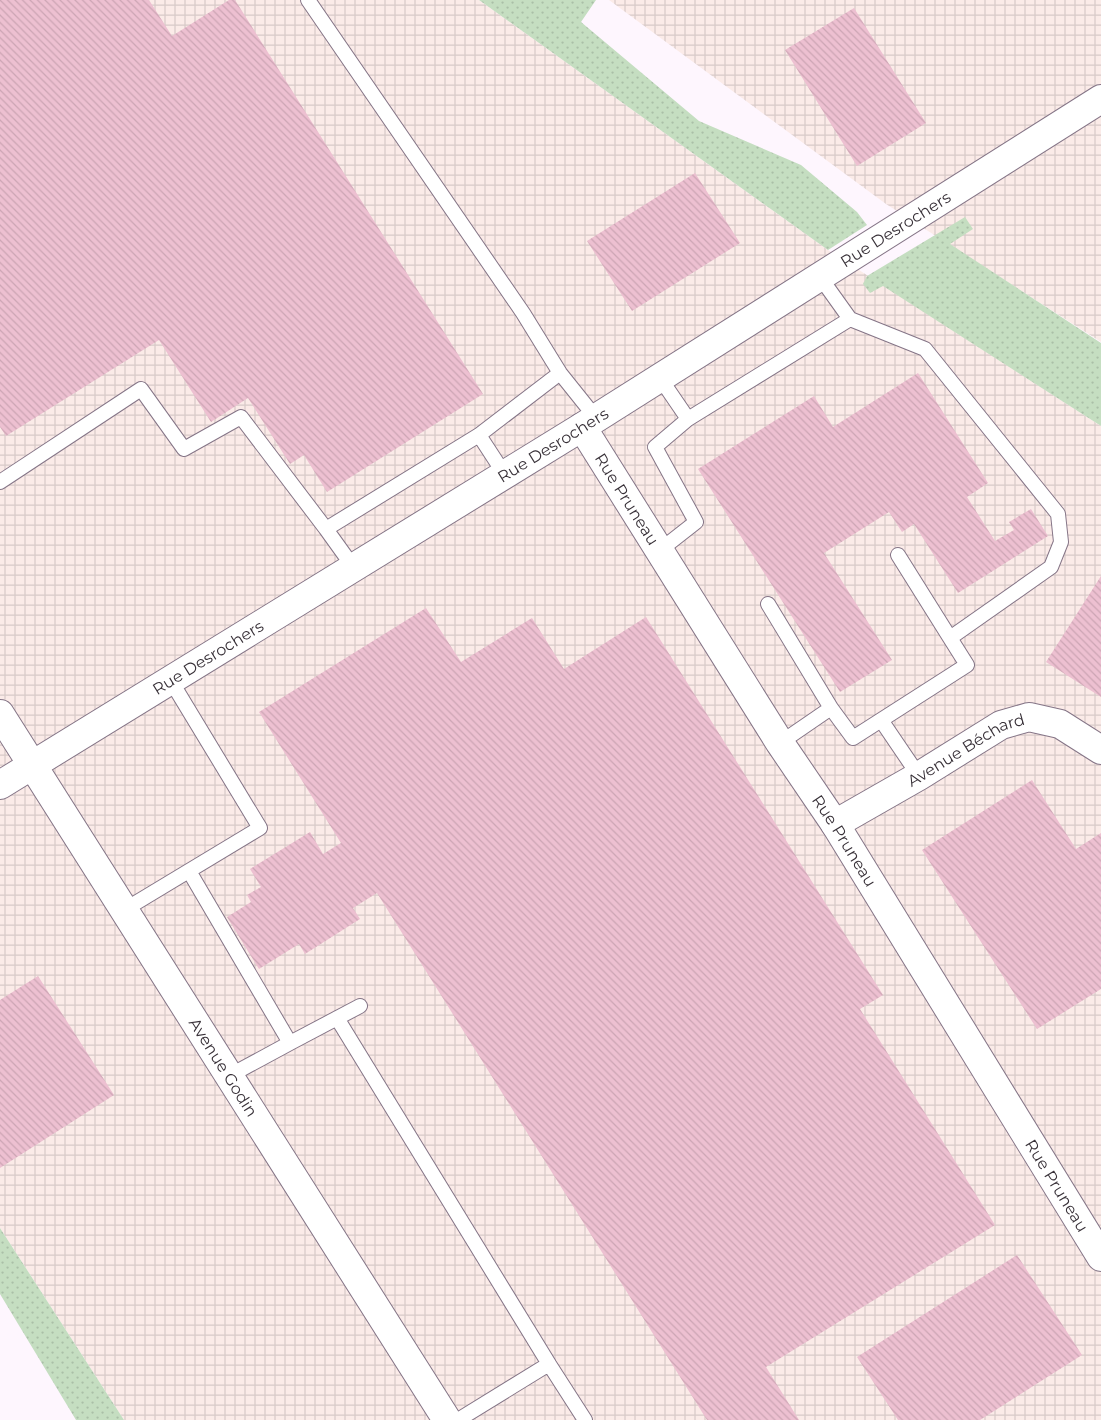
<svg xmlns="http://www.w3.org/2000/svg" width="1101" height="1420" font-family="Montserrat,sans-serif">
	<defs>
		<pattern id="industrial-grid" width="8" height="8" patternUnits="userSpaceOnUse" patternTransform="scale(1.25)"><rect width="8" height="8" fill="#fbebe8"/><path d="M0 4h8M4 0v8" fill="none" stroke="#d8cac8"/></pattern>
		<pattern id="grass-dots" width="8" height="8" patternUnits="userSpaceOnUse" patternTransform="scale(1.25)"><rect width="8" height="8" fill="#c5dec1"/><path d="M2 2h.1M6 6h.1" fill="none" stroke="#aabfa7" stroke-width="1.8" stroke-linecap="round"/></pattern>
		<pattern id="building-back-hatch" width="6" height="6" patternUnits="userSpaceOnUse" patternTransform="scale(1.25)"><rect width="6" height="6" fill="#edc0d1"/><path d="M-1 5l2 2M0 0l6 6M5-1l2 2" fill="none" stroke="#cca5b4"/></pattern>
	</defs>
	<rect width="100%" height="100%" fill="#fef6fe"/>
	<path fill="url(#industrial-grid)" d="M0 0H479L828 250 1101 426V1420H124L0 1228Z
		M609 0H1101V342L886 204Z"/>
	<path fill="url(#grass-dots)" d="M479 0H596L581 22 699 121 801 165 857 212 867 225 828 250Z
		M965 217 973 229 950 244 1101 343V426L883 286 870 293 863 284 867 276Z
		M0 1228 124 1420H76L0 1294Z"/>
	<path fill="url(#building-back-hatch)" d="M0 0H149L172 36 229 0H235L483 394 327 492 304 455 290 464 248 398 211 422 159 340 6 436 0 427Z
		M854 8 926 123 857 166 785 50Z
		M695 173 740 243 632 311 587 241Z
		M918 373 988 483 967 497 995 541 1014 530 1009 522 1031 509 1048 536 958 593 914 524 902 532 889 512 824 553 892 660 840 692 698 469 814 396 833 427Z
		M1101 576V697L1046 662Z
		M426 608 461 662 532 618 564 669 646 617 883 995 860 1009 995 1225 766 1367 799 1420H707L377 893 353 908 360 919 305 954 299 944 259 969 227 917 251 902 247 895 261 887 250 869 310 832 323 854 341 843 259 712Z
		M1032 780 1076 849 1101 833V989L1037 1029 922 850Z
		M38 976 114 1095 0 1168V1000Z
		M1017 1255 1082 1355 980 1420H898L857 1357Z"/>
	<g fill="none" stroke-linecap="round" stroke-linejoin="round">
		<g stroke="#857587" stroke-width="16">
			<path id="service" d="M308 0 523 313 560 373 596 418
				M660 378 688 419 850 319
				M479 435 505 475
				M0 482 141 389 184 449 241 417 326 529 479 435 560 373
				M326 529 354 568
				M659 551 696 522 655 447 688 419
				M898 555 950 638
				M768 604 831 708
				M881 720 919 776
				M780 743 831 708 853 738 967 665 950 638 1051 567 1061 542 1058 514 925 349 850 319 820 277
				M189 871 290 1043 229 1076
				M124 910 260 828 171 681
				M337 1018 549 1364 458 1420
				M290 1043 360 1006
				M549 1364 585 1420"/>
		</g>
		<g stroke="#857587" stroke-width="30">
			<g id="minor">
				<path id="s1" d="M582 427 780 743 835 824 1101 1257"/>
				<path id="s2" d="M0 785 582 427 1101 99"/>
				<path id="s3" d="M835 824 919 776 1001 725 1029 717 1060 724 1101 750"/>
			</g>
		</g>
		<g stroke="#857587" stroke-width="30">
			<g id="tertiary">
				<path id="s4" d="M0 714 447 1420"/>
			</g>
		</g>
		<use href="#service" stroke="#fff" stroke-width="14"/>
		<use href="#minor" stroke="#fff" stroke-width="28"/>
		<use href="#tertiary" stroke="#fff" stroke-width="28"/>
	</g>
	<g text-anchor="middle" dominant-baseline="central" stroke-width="4" stroke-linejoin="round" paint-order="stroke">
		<g font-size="16" fill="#383138" stroke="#fef6fe">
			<text stroke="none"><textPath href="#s2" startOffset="1054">Rue Desrochers</textPath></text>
			<text stroke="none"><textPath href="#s2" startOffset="649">Rue Desrochers</textPath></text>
			<text stroke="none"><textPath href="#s1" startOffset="85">Rue Pruneau</textPath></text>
			<text stroke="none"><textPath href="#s2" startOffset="244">Rue Desrochers</textPath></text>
			<text stroke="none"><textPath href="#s3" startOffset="151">Avenue Béchard</textPath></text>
			<text stroke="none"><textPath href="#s1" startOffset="490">Rue Pruneau</textPath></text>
			<text stroke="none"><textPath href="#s4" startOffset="418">Avenue Godin</textPath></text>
			<text stroke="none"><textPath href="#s1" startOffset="895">Rue Pruneau</textPath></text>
		</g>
	</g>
</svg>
